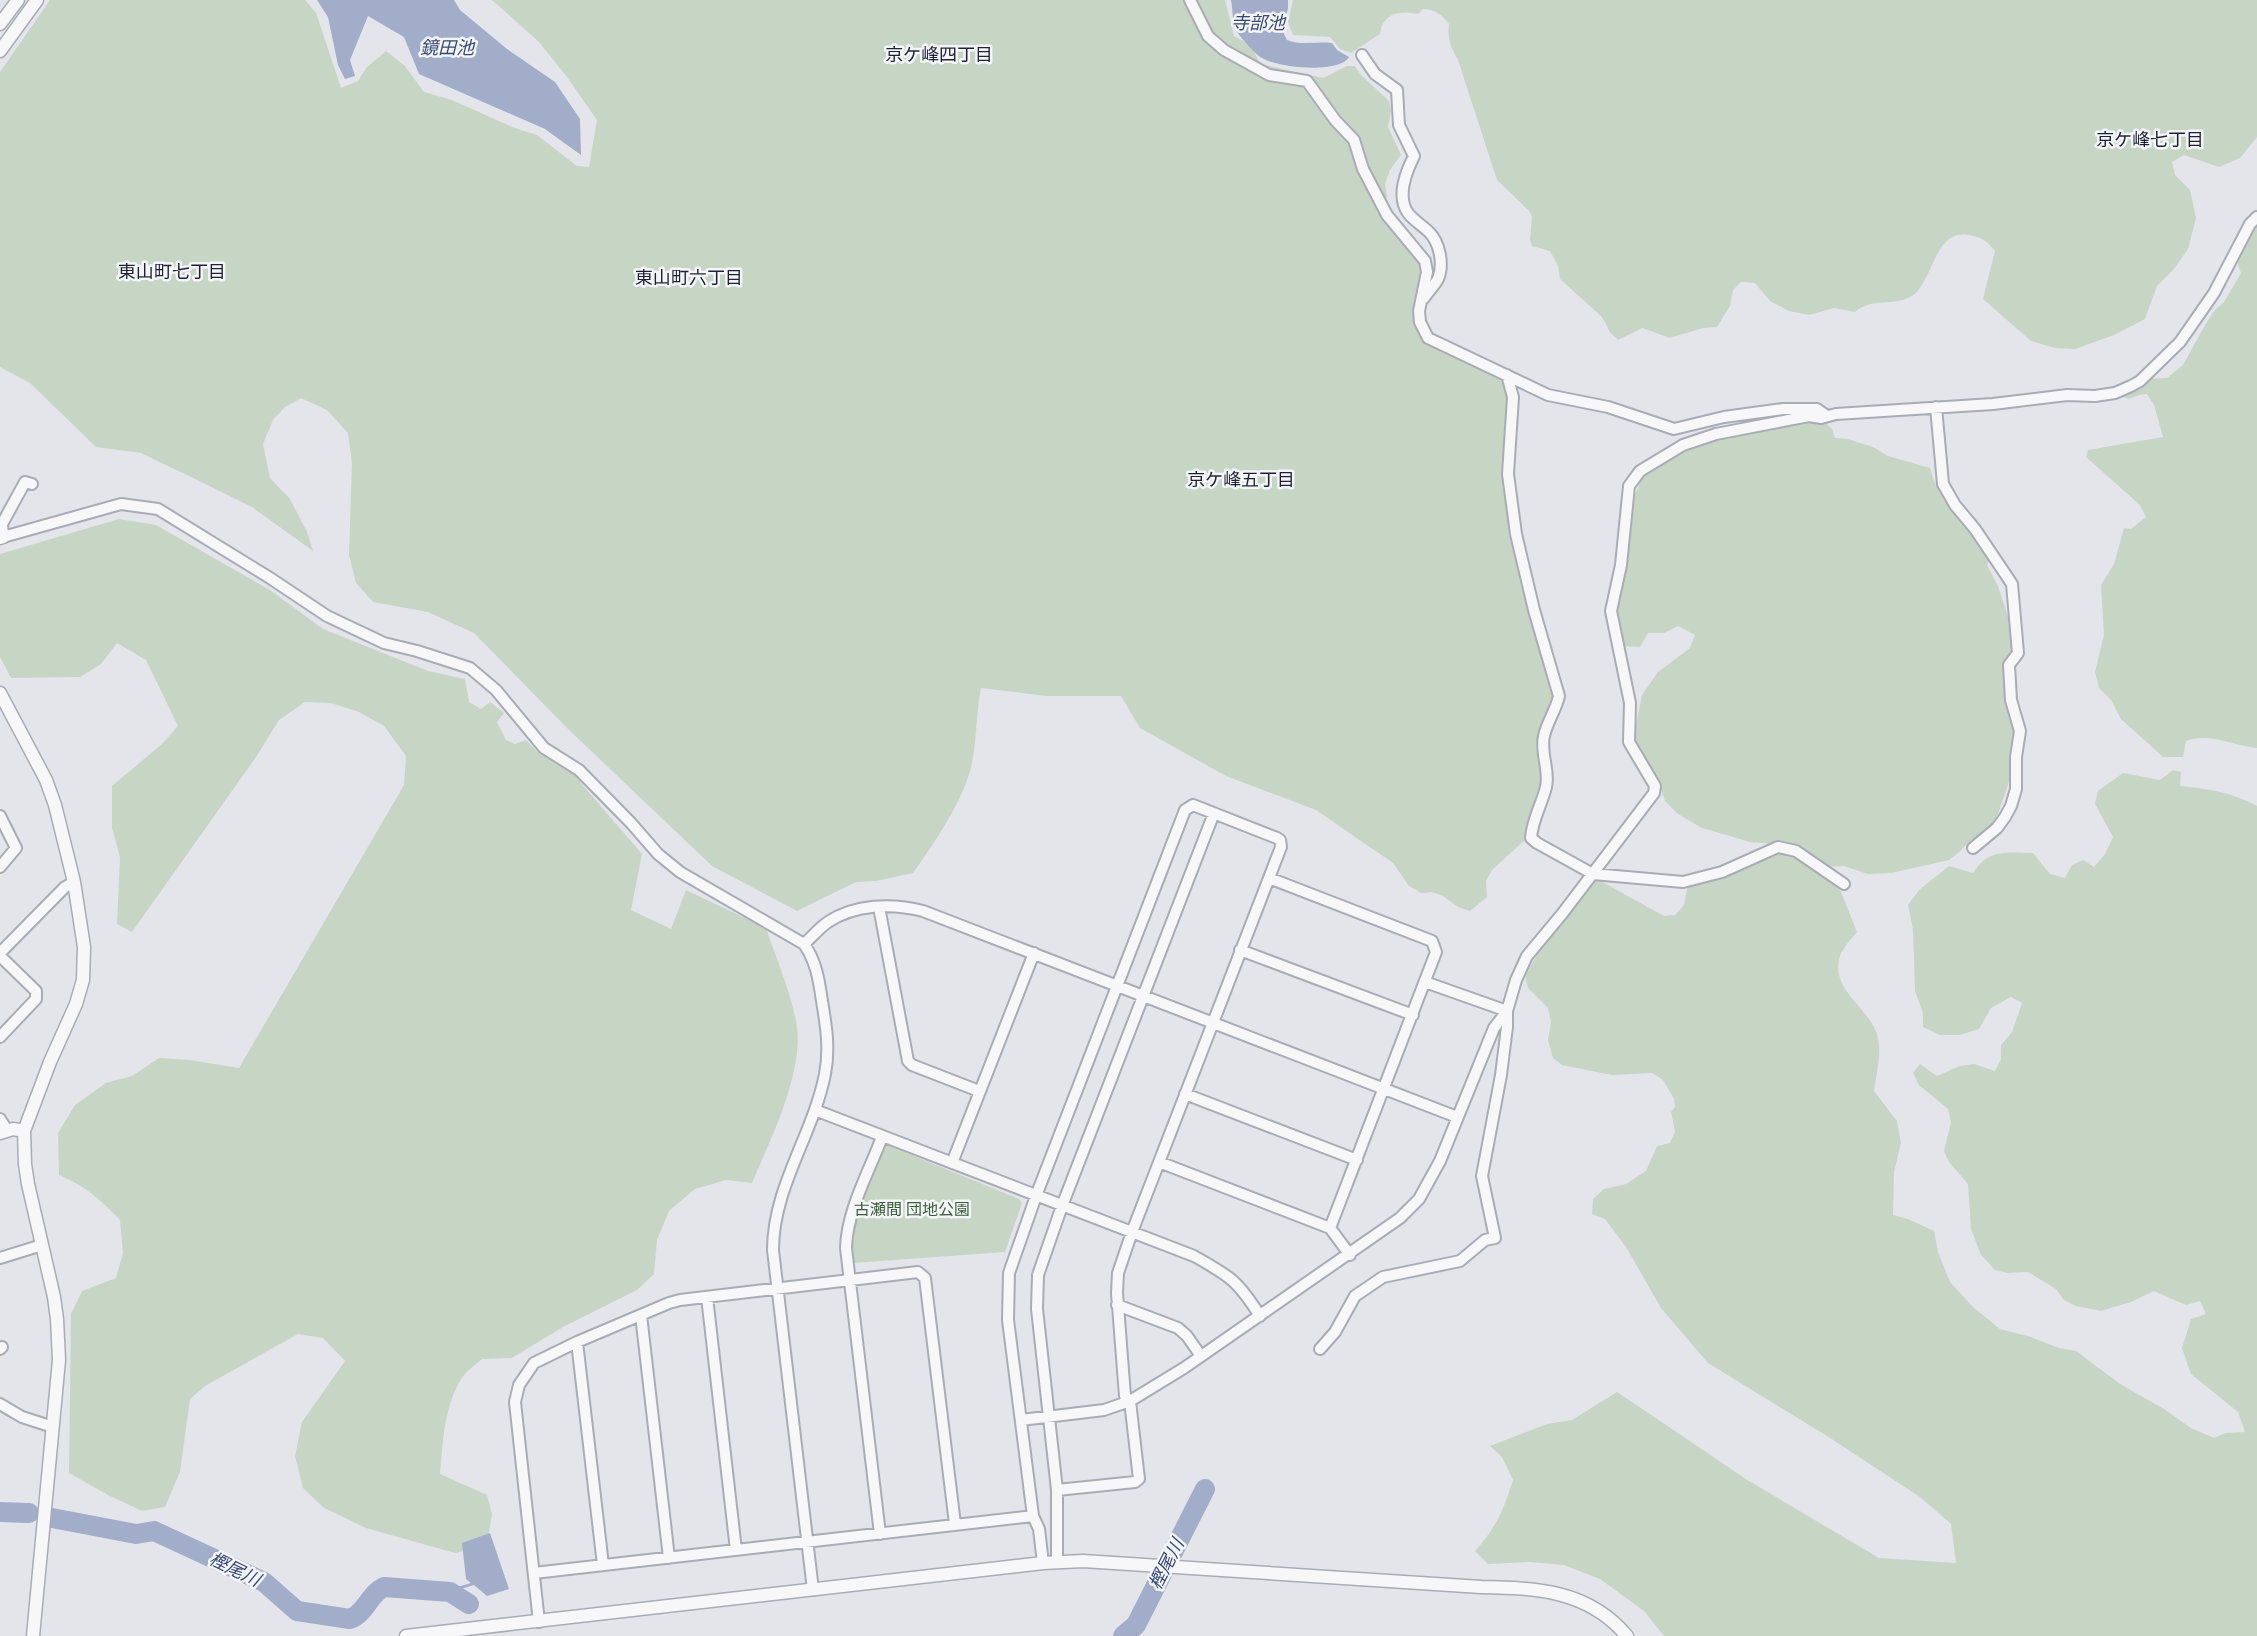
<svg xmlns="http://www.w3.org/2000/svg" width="2257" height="1636" font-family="'IBM Plex Sans','Noto Sans JP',sans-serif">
	<rect width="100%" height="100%" fill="#e4e5eb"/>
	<path fill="#c7d5c5" d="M50 0H305L316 13 341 88 358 81 366 68 386 51 404 65 424 92 452 100 512 127 537 135 577 166 589 167 597 120 567 77 539 42 492 0H1225L1234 36 1251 45 1260 64 1323 78 1347 66H1355L1361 75 1389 101 1391 111 1388 127 1401 155 1390 170 1385 184 1387 196 1381 210 1423 262 1419 297 1430 344 1502 376 1511 396 1504 459 1524 587 1538 643 1548 664 1556 693 1554 707 1539 733 1536 749 1542 775V786L1526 839 1492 870 1486 881 1487 897 1470 911 1458 907 1443 896 1432 892 1421 893 1409 886 1393 863 1316 810 1226 776 1140 728 1121 696H1046L981 688C976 713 977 738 972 763 965 798 934 844 913 873L876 881 856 882 797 911 712 866 566 727 474 633 428 612 373 602 356 583 349 555 352 463 348 433 327 410 301 398 285 407 273 420 263 444 270 478 290 499 307 532 313 551 252 507 193 478 141 453 96 447 30 383 0 367V72Z
		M1293 0H2257V137L2240 158 2219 167 2184 155 2172 162 2175 175 2190 190 2196 218 2188 249 2174 269 2157 286 2145 319 2114 335 2075 349 2055 348 2031 341 1983 299 1995 251C1985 240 1984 238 1968 235 1934 229 1934 281 1912 296 1894 307 1871 297 1855 312L1834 308 1809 315 1789 311 1770 301 1755 283 1741 282 1733 290 1730 306 1717 327 1703 328 1670 338 1642 328 1618 340 1610 332 1602 317 1560 279 1558 266 1550 251 1532 246 1530 240 1532 217 1529 211 1497 180 1458 60C1451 48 1447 38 1449 24 1442 15 1435 9 1423 9L1418 14C1400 11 1383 12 1380 34L1351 53 1340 49 1330 37 1293 35 1288 22Z
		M2257 222V748C2234 746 2209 732 2186 741L2183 757H2163L2121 719 2111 700 2099 688 2095 672 2104 635 2101 585 2114 564 2124 528 2131 529 2146 517 2140 505 2086 457 2088 450 2163 437 2154 405 2147 394 2139 395 2129 399 2108 391 2135 379 2167 378 2183 365 2205 325 2215 310 2224 302 2241 273 2236 259Z
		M1807 420 1825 422 1832 429 1835 438 1848 439 1873 447 1888 456 1930 468 1934 481 1939 491 1990 558 1987 565 1998 586 2010 623 2013 647 2005 664 2004 680 2007 702 2016 723 2010 752 2011 776 1998 814 1989 829 1969 842 1958 853 1949 860 1891 873 1868 874 1844 866 1825 867 1799 846 1750 842 1702 828 1678 814 1665 801 1661 789 1633 740 1642 695 1658 672 1690 648 1695 635 1678 626 1664 633H1648L1640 647 1623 646 1615 612 1635 494C1638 489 1640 482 1643 477 1669 442 1766 428 1807 420Z
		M119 519 156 525 270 590 323 629 428 671 465 679 469 702 481 709 490 702 504 713 497 722 506 740 515 744 526 740 540 754 574 775 642 854 631 910 671 929 686 890 766 928C776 957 788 986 795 1016 808 1066 771 1138 752 1183L726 1180 695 1189 669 1211 657 1240 654 1274 637 1290 563 1327 512 1358 482 1359C476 1364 469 1369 464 1375 444 1403 443 1441 440 1474L487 1495 492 1514 488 1538 477 1548 455 1553 366 1528 324 1508 303 1488 295 1456 302 1422 345 1361 323 1338 298 1334 205 1386 190 1399 180 1472 165 1507 142 1511 108 1495 69 1473 71 1314 82 1291 116 1278 123 1253 120 1220C101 1200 84 1185 59 1175L58 1133 75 1105 106 1083 132 1076 159 1058 190 1060 239 1068 404 785 406 756 384 726 359 712 331 703 305 702 279 720 256 757 132 932 117 924 120 857 112 828V786L162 744 178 726 146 660 117 643 101 664 80 677 11 678 0 657V554Z
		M2173 770 2181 772 2180 786C2210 789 2230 792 2257 806V1636H1664L1644 1611 1600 1579 1564 1565 1529 1562 1488 1564 1475 1551C1496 1528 1504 1509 1513 1480L1502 1457 1490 1446 1547 1424 1572 1420 1617 1392 1749 1481 1879 1558 1956 1563 1951 1524 1920 1497 1827 1436 1708 1363 1661 1308 1626 1247 1605 1219 1592 1214 1593 1199 1604 1189 1626 1184 1646 1171 1657 1146 1670 1143 1675 1131 1671 1112 1675 1107 1674 1099 1663 1080 1652 1073 1612 1075 1562 1065 1553 1058 1548 1040 1551 1022 1548 1008 1528 988 1525 976 1539 951 1595 878 1664 916 1675 915 1684 905 1688 884 1782 850 1792 851 1835 884 1841 892 1857 932C1851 939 1841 950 1839 959 1833 988 1862 1004 1874 1027 1884 1047 1877 1069 1874 1091L1897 1121 1901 1143 1894 1172 1893 1215 1908 1219 1934 1231 1938 1252 1950 1282 1973 1307 2000 1329 2031 1337 2059 1348 2076 1351 2120 1384 2164 1409 2191 1428 2214 1438 2226 1433 2245 1432 2238 1412 2191 1374 2182 1348 2191 1319 2206 1314 2200 1301 2186 1305 2154 1291 2131 1302 2101 1311 2076 1306 2064 1300 2056 1289 2028 1272 2007 1273 1995 1270 1981 1255 1971 1229 1968 1184 1949 1162 1944 1151 1951 1122 1948 1109 1919 1085 1913 1073 1920 1064 1937 1076 1960 1066 1974 1064 1995 1071 2001 1059V1045L2012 1032 2022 1003 2011 997 1991 1008 1979 1029 1960 1035H1940L1923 1027V1013L1915 991 1913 930 1908 905 1919 890 1949 866 1973 873C1989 848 2008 853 2033 853L2050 874 2065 878 2072 865 2083 860 2094 867 2105 854 2113 837 2095 804 2098 791 2123 773 2160 780Z
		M887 1145 1019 1199 1022 1203 1005 1252 853 1263C847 1222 868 1184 882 1147Z"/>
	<path fill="#a1adc9" d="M317 0H454L460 10 507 49 555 82 580 119 581 155 545 129 419 74 404 37 368 16 350 60 355 76 345 79 338 65 328 17Z
		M1231 0H1288V9L1281 28 1287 40C1301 46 1317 41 1332 43L1337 50 1349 57C1339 74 1278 68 1262 58 1256 55 1241 38 1237 32 1232 24 1233 9 1231 0Z
		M490 1533 509 1589 487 1596 474 1585 454 1591V1588L471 1583 466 1579 462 1543Z"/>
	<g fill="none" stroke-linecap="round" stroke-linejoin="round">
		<path stroke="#a1adc9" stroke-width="20" d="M0 1512 29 1513
			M52 1518 136 1534 154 1531 264 1582 297 1611 350 1619C366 1613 369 1594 384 1587L450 1592 469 1604
			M1123 1636 1136 1625 1205 1489"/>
		<g stroke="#a9abb5" stroke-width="14">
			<path id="minor" d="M1190 0 1208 36 1224 50 1269 75 1307 81 1335 120 1354 140 1363 169 1387 215 1425 261 1427 272 1419 311 1420 322 1428 338 1548 395 1608 407 1674 429 1724 417 1783 409H1817L1827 416
				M1362 55 1375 74 1397 90 1399 125 1414 156C1406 172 1396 196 1408 213 1413 220 1423 226 1429 232 1440 243 1444 265 1438 279 1434 286 1428 292 1424 298
				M1507 375 1513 397 1508 474 1516 534 1534 610 1559 696C1556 710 1547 722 1544 736 1540 753 1550 770 1546 787 1542 804 1532 820 1531 838L1537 843 1593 874 1683 882 1722 872 1778 847 1796 851 1844 884
				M1936 407 1943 484 1955 505 1975 529 2012 584 2018 653 2009 665 2011 700 2020 731 2016 757V789L2011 806 2005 817 1997 828 1973 848
				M32 484 25 482 2 524 3 537 121 504 158 509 270 578 327 616 384 643 417 651 470 668 496 690 544 748 579 770 631 823 658 854 680 872 804 944C816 961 819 980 822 1001 826 1025 830 1049 825 1074 813 1135 773 1187 773 1250L813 1590
				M0 816 16 848 0 867
				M1269 878 1432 941 1436 952 1330 1228
				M879 907 908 1061 912 1065 979 1091
				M804 944C812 937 819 928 828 922 855 904 892 903 923 911L1457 1117
				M1240 950 1413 1015
				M0 953 65 887 74 882
				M0 956 36 991V999L0 1037
				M1425 982 1507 1011
				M1185 1094 1357 1160
				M815 1110 1194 1256C1230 1276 1238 1281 1260 1316
				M0 1119 7 1130
				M1159 1162 1330 1228 1350 1255
				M952 1163 1034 953
				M0 1258 42 1245
				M707 1297 736 1550
				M1117 1305 1178 1328 1187 1336 1201 1356
				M641 1315 669 1558
				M577 1342 603 1565
				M0 1349 2 1347
				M1320 1349 1335 1332 1355 1296 1383 1277 1460 1261 1485 1240 1495 1238 1482 1176 1501 1075 1507 1027V1011L1516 980 1527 956 1562 914 1654 793 1655 786 1629 742 1630 703 1611 611 1621 565 1629 486 1640 471 1683 445 1716 434 1809 416 1821 418 1836 414 1993 404 2067 395 2095 396 2115 393 2131 386 2140 381 2180 342 2214 293 2250 224 2257 217
				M0 1404 22 1417 53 1427
				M1021 1420 1104 1410 1130 1401 1184 1368 1400 1218 1419 1199 1440 1161 1494 1028 1507 1011
				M880 1534 846 1248C847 1210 869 1172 882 1137
				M1057 1562V1490L1037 1309 1038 1275 1062 1206 1214 813
				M1043 1563 1039 1529 1033 1516 1008 1320 1009 1273 1036 1196 1185 810 1193 805 1277 838 1280 840 1281 847 1132 1232 1118 1273 1117 1293 1125 1396 1130 1401 1139 1479 1135 1482 1057 1490
				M534 1573 1033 1516
				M539 1622 515 1402 519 1385 534 1363 577 1342 669 1303 680 1300 918 1272 925 1278 955 1524"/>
		</g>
		<g stroke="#a9abb5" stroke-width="15">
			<path id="tertiary" d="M0 24 18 0
				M0 51 37 0
				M0 538 3 537
				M0 693 46 780 55 805 74 882 84 947 83 980 76 1004 50 1062 24 1131 25 1164 28 1184 54 1297 57 1319 59 1360 33 1636
				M0 1133 13 1129 24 1131
				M406 1636 1043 1563 1083 1561 1481 1587C1537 1588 1588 1590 1627 1636"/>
		</g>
		<use href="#minor" stroke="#f7f7f9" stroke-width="10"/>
		<use href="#tertiary" stroke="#f7f7f9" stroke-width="12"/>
	</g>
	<g text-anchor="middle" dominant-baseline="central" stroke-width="5" stroke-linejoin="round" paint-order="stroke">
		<g font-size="16" fill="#3a5e3a" stroke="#f4f5f8">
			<text x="912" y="1209">古瀬間 団地公園</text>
		</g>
		<g font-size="18" font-style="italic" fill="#374876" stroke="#f4f5f8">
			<text x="1258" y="22">寺部池</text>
			<text x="447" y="47">鏡田池</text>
			<text transform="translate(1166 1564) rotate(-63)">樫尾川</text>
			<text transform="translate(235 1569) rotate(26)">樫尾川</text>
		</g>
		<g font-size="18" fill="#1e2234" stroke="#f4f5f8">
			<text x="939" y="54">京ケ峰四丁目</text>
			<text x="2150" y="139">京ケ峰七丁目</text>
			<text x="172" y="271">東山町七丁目</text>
			<text x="689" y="277">東山町六丁目</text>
			<text x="1241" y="479">京ケ峰五丁目</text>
		</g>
	</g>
</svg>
